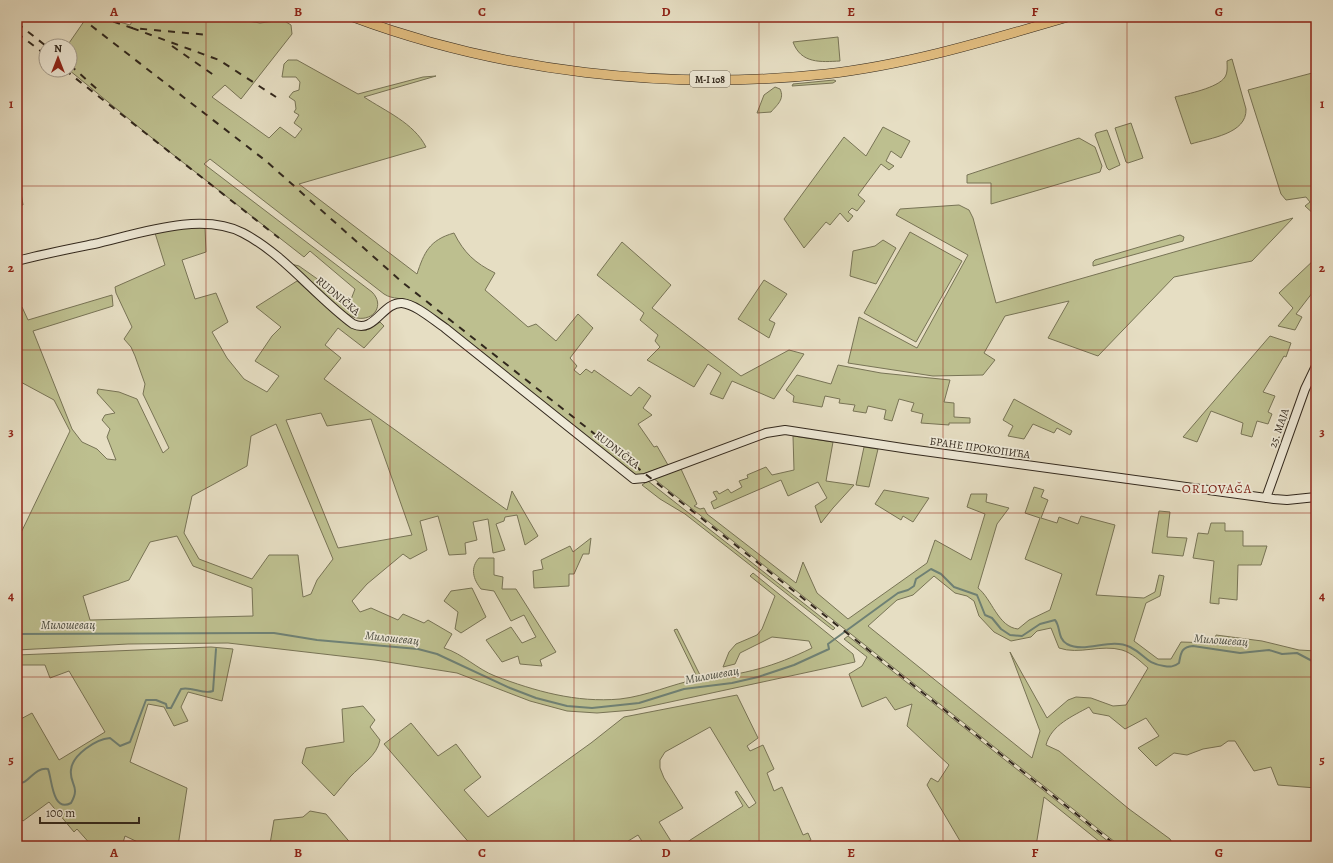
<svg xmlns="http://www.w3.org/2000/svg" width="1333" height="863" font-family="Alegreya,serif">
	<rect width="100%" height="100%" fill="#e6dec3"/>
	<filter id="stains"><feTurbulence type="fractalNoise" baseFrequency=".005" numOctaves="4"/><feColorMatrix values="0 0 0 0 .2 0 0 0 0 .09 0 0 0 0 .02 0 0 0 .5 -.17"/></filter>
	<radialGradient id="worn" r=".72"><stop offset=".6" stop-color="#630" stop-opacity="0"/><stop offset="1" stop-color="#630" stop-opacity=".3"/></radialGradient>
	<path fill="#bdbf8f" stroke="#787456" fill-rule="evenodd" d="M87 17H103L130 25 135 17H225L260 23 283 20 291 25 292 34 241 99 225 85 212 97 269 138 280 127 295 138 302 129 294 123 299 115 294 112 296 109 295 101 289 97 293 92 299 90 300 82 296 77H282L284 64 288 60H297L358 94 423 77 436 76 364 97C385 111 414 123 426 147L299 184 417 274C424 253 429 240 454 233 464 253 475 263 495 273L485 290 528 327 536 324 556 341 578 314 593 328 570 358 577 366 574 370 580 375 586 369 592 373 594 370 631 396 639 387 651 396 643 408 652 415 638 424 654 447 657 446 668 465 638 476 631 473 468 343 413 302C403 297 393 300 384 294L210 159 204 164 372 292C385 305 374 321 357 318 342 316 300 275 287 263L299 266 350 302 355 289 310 251 304 257 157 142 69 70 70 46H67Z
		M838 37 840 61C821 62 801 64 793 42Z
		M1232 59 1246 109C1247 134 1210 138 1191 144L1175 97C1187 94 1218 88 1225 77 1228 72 1227 66 1227 61Z
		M1316 72V216L1305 206 1310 202 1306 197 1286 200 1281 194 1248 90Z
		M834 80 836 81 833 83 792 86 793 84Z
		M775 87 780 89C785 99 777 105 771 112L757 113 764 95Z
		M1131 123 1143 158 1128 163 1126 162 1115 128Z
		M883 127 910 141 901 158 891 151 886 161 894 166 889 170 881 164 858 195 865 201 857 211 852 208 848 212 853 216 848 222 840 213 830 225 826 222 804 248 784 219 844 137 866 156Z
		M1107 130 1120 165 1109 170 1107 168 1095 135 1096 133Z
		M1079 138 1095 147 1102 166 1100 172 991 204V183H967V175Z
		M17 168 23 205H17Z
		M959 205 969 210 973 218 996 303 1293 218 1252 261 1174 277 1098 356 1048 338 1069 301 1005 316 984 353 995 360 983 375 933 376 848 363 859 317 917 348 968 255 896 215 900 209Z
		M186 227H205L206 252 182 260 195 299 216 293 228 322 212 332 227 358 244 379 267 392 279 376 255 361 272 336 281 327 256 307 297 281C310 292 350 332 366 330 371 329 376 325 380 322L384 326 364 348 338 328 325 345 341 358 324 379 507 510 512 491 538 536 525 545 517 515 505 517 504 521 496 524 505 550 493 553 488 519 473 522 477 540 465 543 466 554 449 555 438 516 420 521 427 550 410 559 403 554 367 584 352 601 360 612 371 608 398 620 403 614 424 623 428 620 452 634 444 648C463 654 477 669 495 676 535 691 576 703 620 699 647 696 672 684 698 679L674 630 677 629 702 679C746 674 773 667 812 648L809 641 772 637 740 653 735 664 723 667 729 652 736 644 757 635 762 629 775 596 750 576 753 573 853 654 855 662 633 710 597 713 567 711 530 701 457 673 375 660 228 643 128 644 17 650V541L70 431 54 400 17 380V309L22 307 28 320 112 295 113 306 33 331 72 429 82 442 97 449 107 459 116 460 107 437 110 429 102 420 105 415 115 413 97 393 98 389 119 392 137 399 163 453 169 448 143 394 145 384 135 356 131 347 124 339 132 327 116 293 115 287 165 265 155 233ZM321 413 327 426 371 419 412 535 338 548 286 420ZM276 424 333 559 317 580 311 594 303 597 298 555H269L252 579 199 559 184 533 192 496 247 466 251 436ZM177 536 193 566 252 588 253 616 90 620 83 596 129 580 150 542Z
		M910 232 962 261 916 342 864 313Z
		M1180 235 1184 237 1183 241 1093 266V262L1095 260Z
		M883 240 896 248 876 284 850 276 853 251 875 246Z
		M622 242 671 285 652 308 741 376 789 350 804 354 774 399 732 381 723 399 710 394 721 373 708 364 694 387 647 360 660 347 655 341 658 335 640 320 644 313 597 275Z
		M1316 258V288L1296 314 1302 317 1295 330 1278 326 1293 308 1279 293Z
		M764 280 787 294 769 320 775 323 769 338 738 319Z
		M1270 336 1291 343 1286 357 1284 356 1263 392 1275 396 1268 412 1272 414 1268 424 1257 421 1252 437 1241 434 1243 423 1211 411 1197 442 1183 437Z
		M838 365 881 373 950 380 944 402 954 403V417L970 418V423H949V425L921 423 923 414 911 411 914 403 899 399 892 421 884 419 886 410 868 406 866 413 853 411 855 405 839 403 840 399 825 396 822 407 793 402 794 396 786 390 797 375 831 384Z
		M1014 399 1072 431 1070 435 1057 428 1054 433 1033 424 1024 439 1008 436 1013 426 1003 420Z
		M793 436 833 442 826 481 854 485 833 508 821 523 815 506 827 498 818 482 788 496 781 480 714 509 711 502 717 499 713 492 717 491 719 494 728 489 731 493 742 487 739 481 748 478 747 475 766 467 772 475 794 470Z
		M864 447 878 449 869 487 856 485Z
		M681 469 697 504 694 506 700 509 704 508 707 514 796 583 803 562 817 593 848 619 927 563 935 540 971 560 985 514 967 507 971 494H987L986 502 1009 508 997 524 978 588C992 599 998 627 1018 629L1029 620 1050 610 1062 574 1025 559 1040 518 1025 513 1034 487 1044 490 1041 497 1048 500 1041 518 1057 523 1059 517 1078 524 1081 516 1115 525 1096 595 1144 598 1155 592 1159 575 1164 576 1160 596 1146 603 1134 641 1158 659H1171L1181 642 1214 643 1216 635 1262 641 1299 650 1316 651V788L1278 785 1271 767 1254 771 1235 741H1228L1221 746 1203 749 1187 755 1174 753 1156 766 1138 748 1159 736 1146 718 1125 729 1109 716 1093 713 1089 707C1073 716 1051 725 1046 745L1059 751 1129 809 1170 839 1174 846H1120L653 478ZM934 576 955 593 967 596 974 601 979 616 994 632 1011 641 1031 637 1037 631 1051 628 1059 648C1079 655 1101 644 1122 650 1132 653 1140 661 1148 668L1126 705 1113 706 1091 698 1076 697 1068 700 1047 718 1010 652 1040 731 1032 758 868 626 897 600 913 595Z
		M648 481 835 628 833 630 685 514 660 499 642 485Z
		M884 490 929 498 913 522 903 516 901 520 875 504Z
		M1159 511 1170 512 1167 537 1187 538 1183 556 1152 553Z
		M1211 523H1225V531H1243V546H1267L1261 565H1238L1237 600 1219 598V604L1210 603 1214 561 1193 558 1198 533 1208 534Z
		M591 538 589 554H583L574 574H569V586L534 588 533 571 543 569 541 560 570 546 573 552Z
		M479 558H494V575L503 577 502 589H516L556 652 540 660 542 666 520 664 518 656 502 662 486 640 511 627 522 643 536 637 524 615 511 621 494 591 481 589C473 579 470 568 479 558Z
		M472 588 486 617 461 633 455 629 458 612 444 601 451 591Z
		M848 636 1114 846H1105L1044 797 1036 846H963L927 785 931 778 938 782 949 765 907 726 912 704 895 710 886 697 862 707 849 674 862 666 867 657 844 639Z
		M211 647 233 649 222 701 188 692 181 707 188 721 174 726 164 707 148 704 130 762 187 788 178 846H141L142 844 125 836 122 846H92L77 829 74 832 49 802 23 821 17 815V721L32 713 59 760 105 732 69 671 50 678 45 665H17V655Z
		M737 695 758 738 747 746 750 751 763 745 774 769 767 773 774 791 782 787 803 835 808 833 811 840 807 842 808 846H681L743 806 735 792 737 791 749 808 756 803 710 727 665 752 660 760V768L664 778 683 808 659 822 674 846H645L638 835 620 846H472L384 744 411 723 438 756 456 744 481 777 464 790 488 817 591 743 624 717Z
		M363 706 375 720 370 727 380 740C377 756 361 765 350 777 345 783 339 790 334 796L302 763 306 748 344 742 342 709Z
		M310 811 326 814 353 846H282L270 844 274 820 303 817Z"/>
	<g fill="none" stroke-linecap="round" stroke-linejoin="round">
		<path stroke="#6f8175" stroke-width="2" d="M17 634 274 633 317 640 418 649 437 654 510 688 536 698 567 706 592 708 639 703 684 689 732 683 758 677 794 665 829 649 828 644 898 593 908 590 914 586 916 579 931 569 941 574 954 587 977 595 985 615 992 618 1001 629 1010 635 1022 636 1040 624 1055 620C1061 627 1057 638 1067 644 1086 654 1110 637 1130 647 1146 655 1145 663 1164 666 1170 667 1174 667 1179 663 1181 653 1181 647 1193 646L1240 653 1269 650 1282 654 1297 653 1316 663
			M17 784C30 784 33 767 48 769 52 778 52 813 71 803 81 786 69 784 71 770 72 755 96 739 110 738L120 746 130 742 146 700H156L166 704 167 708H171L181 689C192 686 203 695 213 691L216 649"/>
		<g stroke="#32281d" stroke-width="10">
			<path id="secondary" d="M17 261C43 254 69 249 94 244 138 234 201 211 243 233 285 255 315 296 353 324 375 334 382 302 402 303 417 305 433 320 445 328L634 479 645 478 766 433 785 430 909 449 1274 499 1287 500 1316 497
				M1266 498 1305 389 1316 366"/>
		</g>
		<g stroke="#32281d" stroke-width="10">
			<path id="primary" d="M353 17C500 72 669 91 826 74 908 65 989 40 1068 17"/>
		</g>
		<use href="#secondary" stroke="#efead8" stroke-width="8"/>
		<use href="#primary" stroke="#e3bf82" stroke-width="9"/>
		<path stroke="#32281d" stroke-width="2" stroke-dasharray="7 7" stroke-linecap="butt" d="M80 17 266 161 402 282 1117 846
			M100 17 132 28 209 35
			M17 23 46 46
			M132 28 219 60 276 97
			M17 33 46 55
			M172 46 215 76
			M70 65 98 90
			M65 70 279 238"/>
	</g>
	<path fill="none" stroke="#8f2418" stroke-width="1" stroke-opacity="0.55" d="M206 17V846M390 17V846M574 17V846M759 17V846M943 17V846M1127 17V846M17 186H1316M17 350H1316M17 513H1316M17 677H1316"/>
	<g text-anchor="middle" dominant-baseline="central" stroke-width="3.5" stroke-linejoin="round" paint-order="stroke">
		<rect fill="#efead8" stroke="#6b6255" stroke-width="1" x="690" y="71" width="40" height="16" rx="3"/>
		<g font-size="10" font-weight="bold" fill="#32281d">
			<text x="710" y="79">M-I 108</text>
		</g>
		<g font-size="11" fill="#32281d" stroke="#efead8">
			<text transform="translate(338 296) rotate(40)">RUDNIČKA</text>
			<text transform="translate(1279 428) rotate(-71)">25. МАЈА</text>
			<text transform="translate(980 448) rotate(8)">БРАНЕ ПРОКОПИЋА</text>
			<text transform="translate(617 450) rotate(38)">RUDNIČKA</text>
		</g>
		<g font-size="12" font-style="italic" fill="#4b4d42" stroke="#efead8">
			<text x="68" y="625">Милошевац</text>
			<text transform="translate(392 638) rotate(6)">Милошевац</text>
			<text transform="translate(1221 640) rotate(4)">Милошевац</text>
			<text transform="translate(712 675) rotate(-10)">Милошевац</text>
		</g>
		<g font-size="13" letter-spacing="1" fill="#7a1f14" stroke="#efead8">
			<text x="1217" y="488">ORLOVAČA</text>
		</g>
	</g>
	<rect width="1333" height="863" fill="none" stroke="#e6dec3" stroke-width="44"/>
	<g transform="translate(58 58)"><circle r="19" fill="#efead8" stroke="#a39c8d"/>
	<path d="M0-3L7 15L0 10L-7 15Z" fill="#8f2418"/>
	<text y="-6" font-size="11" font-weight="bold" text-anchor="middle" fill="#32281d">N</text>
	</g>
	<path d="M40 817v6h99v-6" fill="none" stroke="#32281d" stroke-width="2"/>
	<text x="46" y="817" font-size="12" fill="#32281d" stroke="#efead8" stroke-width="3" paint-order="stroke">100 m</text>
	<rect x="22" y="22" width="1289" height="819" fill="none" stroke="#8f2418" stroke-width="1.5"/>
	<g font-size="13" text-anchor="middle" font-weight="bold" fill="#8f2418">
		<text x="114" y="16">A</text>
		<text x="298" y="16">B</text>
		<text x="482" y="16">C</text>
		<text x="666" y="16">D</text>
		<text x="851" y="16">E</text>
		<text x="1035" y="16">F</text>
		<text x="1219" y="16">G</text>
		<text x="11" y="108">1</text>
		<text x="1322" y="108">1</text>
		<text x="11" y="272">2</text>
		<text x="1322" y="272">2</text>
		<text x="11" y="436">3</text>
		<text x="1322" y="436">3</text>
		<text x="11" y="600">4</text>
		<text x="1322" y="600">4</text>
		<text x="11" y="764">5</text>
		<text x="1322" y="764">5</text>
		<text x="114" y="857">A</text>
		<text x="298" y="857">B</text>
		<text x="482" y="857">C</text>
		<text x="666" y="857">D</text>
		<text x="851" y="857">E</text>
		<text x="1035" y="857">F</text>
		<text x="1219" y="857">G</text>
	</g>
	<rect width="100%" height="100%" filter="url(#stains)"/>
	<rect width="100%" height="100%" fill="url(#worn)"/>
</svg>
